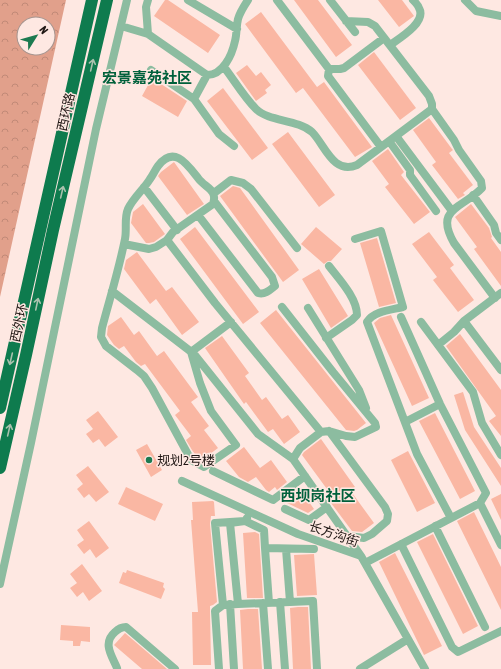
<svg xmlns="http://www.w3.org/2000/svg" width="501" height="669" font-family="'Asap Condensed','Noto Sans SC',sans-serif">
	<defs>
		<pattern id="forest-crowns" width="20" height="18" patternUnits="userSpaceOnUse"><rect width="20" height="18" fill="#e1a08b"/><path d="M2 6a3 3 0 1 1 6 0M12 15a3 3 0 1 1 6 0" fill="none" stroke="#c18977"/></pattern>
	</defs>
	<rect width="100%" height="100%" fill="#fee8e2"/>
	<path fill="url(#forest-crowns)" fill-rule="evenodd" d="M0 0H66L0 297ZM24 24H48V48H24Z"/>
	<path fill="#fab7a3" d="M165 0H168L220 35 208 53 154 16Z
		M294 0H318L352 45 336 57Z
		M378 0H402L414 16 399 27Z
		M261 12 317 87 324 82 372 147 355 157 303 88 296 93 245 24Z
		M374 52 416 108 400 120 358 65Z
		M247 65 256 76 261 72 271 85 265 90 267 93 256 101 236 73Z
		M152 78 187 101 178 117 142 96Z
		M223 88 268 148 252 160 207 101Z
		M429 118 452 149 453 150 449 153 473 185 463 193 465 195 458 199 432 165 436 162 413 130Z
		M288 132 335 195 319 207 272 144Z
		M388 149 404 172 401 175 430 212 414 224 385 187 389 184 372 161Z
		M174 162 204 204 187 215 158 176 161 172Z
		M233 186 240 188 299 270 283 282 220 196Z
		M143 204 165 234 154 242 149 243H146L131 223 133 212Z
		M471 204 489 228 492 237 491 238 501 252V286L474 249 477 247 455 217Z
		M195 227 259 312 243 324 180 239Z
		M316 227 342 249 331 261H328L324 264 301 244Z
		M429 232 454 265 450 268 474 300 458 312 433 280 437 277 412 244Z
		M377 238 396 303 379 307 360 243Z
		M137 252 166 291 172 287 199 322 182 335 156 299 150 304 124 269 126 260Z
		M319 269 348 316 331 328 302 279Z
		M276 310 366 423 357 430 354 431 346 430 260 323Z
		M391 315 429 398 412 406 374 323 380 318Z
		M121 317 134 335 139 331 157 356 164 351 198 397 191 402 209 426 204 430 218 448 202 460 197 457 192 450 186 440 191 436 175 415 180 411 145 364 141 366 136 362 124 346 119 349 114 345 107 335 108 326Z
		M460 334 501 390V436L489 421 496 416 446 346Z
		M222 336 249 373 245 376 262 400 266 397 282 419 288 415 300 432 284 444 273 429 268 432 246 402 244 404 205 348Z
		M463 392 474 427 501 468V486L465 430 454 395Z
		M98 411 118 437 105 447 99 439 93 443 86 434 93 429 86 420Z
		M435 413 475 491 460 499 419 421Z
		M321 439 355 487 350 490 374 523 362 532 352 531 331 503 335 500 302 455 304 452Z
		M147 444 162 470 151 477 136 450Z
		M244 447 260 468 271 460 287 482 277 490 275 487 269 492 266 490 256 477 248 482 239 477 226 461Z
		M408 451 435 503 417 512 391 460Z
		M88 466 109 492 96 502 89 494 84 498 77 489 83 484 76 475Z
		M126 487 163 504 155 521 118 504Z
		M299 488 314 509 308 513 287 503 284 499Z
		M501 494V520L491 499Z
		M213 501 214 502 215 516H211L210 524 217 602 213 605 210 606V611L211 665H193L192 612H198L191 520H193L192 502Z
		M474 512 501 567V610L457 521Z
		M89 521 109 548 96 558 90 549 84 554 77 545 84 540 77 530Z
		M255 532 259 534 263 598H247L243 533Z
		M433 534 478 626 463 634 417 542Z
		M395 553 442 646 424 655 379 562Z
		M314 554 317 595 297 596 294 555Z
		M82 564 102 591 89 601 83 592 77 597 70 588 77 583 70 574Z
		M127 570 164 583 163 587 165 589 161 599 119 583 123 572 126 573Z
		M298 607H308L311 669H293L290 608Z
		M248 609H258L262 669H243L240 610Z
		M61 625 90 627V642L81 641 80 646H73V641L60 640Z
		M125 633 167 669H142L114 645Z"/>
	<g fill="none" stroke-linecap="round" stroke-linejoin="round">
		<path stroke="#8cbca0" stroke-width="8" d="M188 0 237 29
			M277 0 329 69H340L344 68 384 38
			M330 0 355 32
			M465 0 476 11 501 16
			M346 21 368 22 375 26 429 96 432 104V109L454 140 459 150 481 181 482 188C462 209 434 208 454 243L495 298
			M121 26 148 34 207 75C223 75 232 55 235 41 237 34 236 27 238 19 240 12 244 6 248 0
			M148 34 146 7 148 0
			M390 45C400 38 427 22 419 8 418 5 415 2 413 0
			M224 67C234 80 244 97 256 109 269 122 297 119 312 132 325 145 333 175 357 165L432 109
			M329 69 328 76 381 147
			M151 70 194 99 207 75
			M194 99 219 134 234 146
			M396 136 452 211
			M389 141 410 170V175L436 211
			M144 187 177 230
			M214 193 231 180 243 183 251 189 297 248
			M473 195 494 225 496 233 501 240
			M198 215 258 293C265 295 270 290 275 286L272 277 214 201
			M355 239 381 231 403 307C391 310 374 311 367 322L417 454 451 518
			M167 240 215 303 321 432
			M124 244 149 249 156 247 167 240 173 232 213 204C218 189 205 188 198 178 187 164 174 145 158 166 155 170 153 175 150 179 144 189 133 198 128 209 124 218 127 229 125 239 119 269 110 298 102 328L101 337 106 346 137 370 144 376 152 388 191 460 204 467 236 445 211 411 200 383 191 352 231 322
			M112 291 194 354 258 434 293 459 361 556
			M282 307 333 372 375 423 376 427 355 437 346 436 329 431 321 432 300 448 293 459
			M308 308 359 390 366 408
			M401 317 440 404 486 493 480 503
			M464 321 501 370
			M421 322 473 392 482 423 501 455
			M326 338 352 320 357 315C357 298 339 279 329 266
			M438 345 454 332 464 321 501 293
			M405 422 440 404
			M329 431 385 507 388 514 387 521 372 534 364 538 348 536
			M213 471 273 500 305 476
			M182 481 298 534 361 556 425 669
			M285 509 309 520 327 507
			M247 518 245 521 264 530 265 548 314 549
			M245 521 230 523 238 604 223 605 215 523Z
			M435 526 485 627
			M401 544 452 647 458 652 501 631
			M265 548 269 603
			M365 563 480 503 501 545
			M0 584 31 443 96 129 127 0
			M280 602 285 669
			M290 602 313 601 317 669
			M263 603 268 669
			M230 604 234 669
			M238 604 290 602 286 549
			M117 668C112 656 102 643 115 632 118 629 121 627 126 627L175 669
			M219 669 215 611 223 605
			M360 669 408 639"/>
		<path stroke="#0e7b4e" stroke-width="12" d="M0 408 92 0
			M0 468 26 355 53 230 107 0"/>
	</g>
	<defs><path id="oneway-shaft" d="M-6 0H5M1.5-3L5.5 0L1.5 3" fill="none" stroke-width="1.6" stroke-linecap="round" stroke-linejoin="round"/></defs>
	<g stroke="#aac2ae">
		<use href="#oneway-shaft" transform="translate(92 65) rotate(-77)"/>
		<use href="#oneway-shaft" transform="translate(62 192) rotate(-77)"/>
		<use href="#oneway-shaft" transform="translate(37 304) rotate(-78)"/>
		<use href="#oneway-shaft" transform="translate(11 359) rotate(103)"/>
		<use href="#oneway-shaft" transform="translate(9 430) rotate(-77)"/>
	</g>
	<circle fill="#1c7a50" stroke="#fee8e2" stroke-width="1.5" cx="149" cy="460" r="4"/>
	<g text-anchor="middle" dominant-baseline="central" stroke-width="3" stroke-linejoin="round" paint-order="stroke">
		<g font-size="13" fill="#1f1613" stroke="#fee8e2">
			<text transform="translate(66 112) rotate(-77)">西环路</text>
			<text transform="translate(19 323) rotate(-78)">西外环</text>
			<text transform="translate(334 534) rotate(19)">长方沟街</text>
		</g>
		<g font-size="13" fill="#1f1613" stroke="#fee8e2" text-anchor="start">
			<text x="157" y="460">规划2号楼</text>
		</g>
		<g font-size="15" font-weight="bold" fill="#00603b" stroke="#fee8e2">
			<text x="147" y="77">宏景嘉苑社区</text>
			<text x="318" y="495">西坝岗社区</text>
		</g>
	</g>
	<g transform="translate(36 36) rotate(53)"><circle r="19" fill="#fee8e2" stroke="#a5948f"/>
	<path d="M0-3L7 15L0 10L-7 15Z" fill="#1c7a50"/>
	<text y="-6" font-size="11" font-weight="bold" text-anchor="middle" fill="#1f1613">N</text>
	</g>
</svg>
